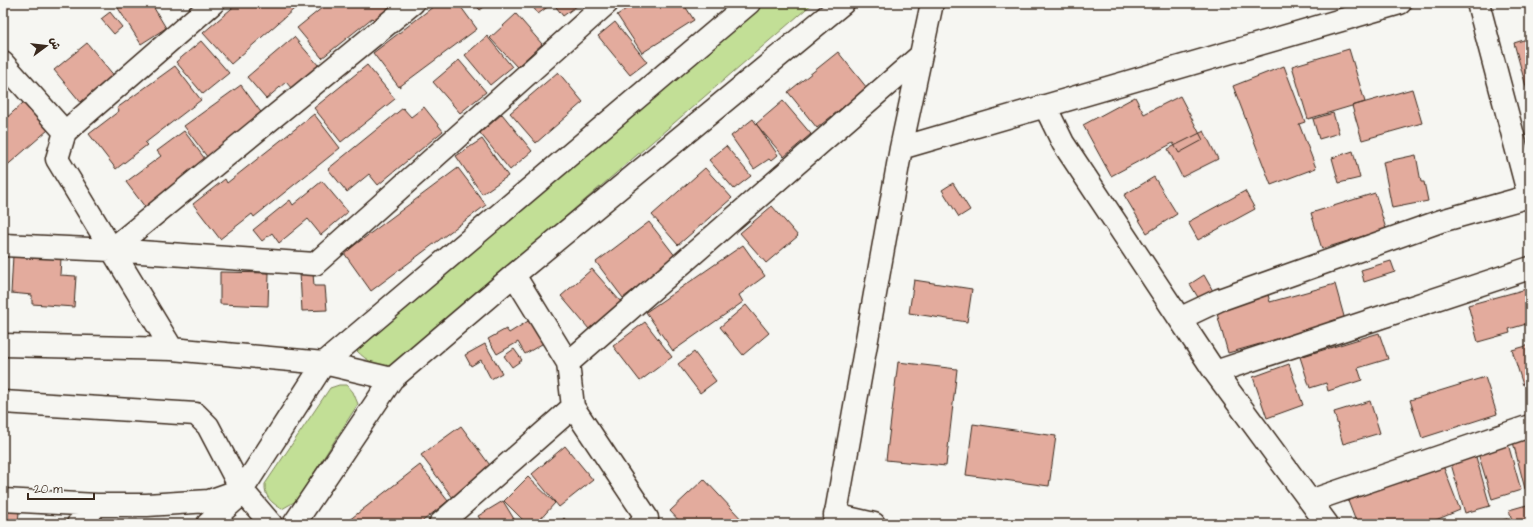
<svg xmlns="http://www.w3.org/2000/svg" width="1533" height="527" font-family="'Architects Daughter','Playpen Sans Arabic',sans-serif">
	<rect width="100%" height="100%" fill="#f6f6f2"/>
	<filter id="ink" filterUnits="userSpaceOnUse"><feTurbulence type="fractalNoise" baseFrequency=".025" numOctaves="2"/><feDisplacementMap in="SourceGraphic" scale="8" xChannelSelector="R" yChannelSelector="G"/><feConvolveMatrix kernelMatrix="1 2 1 2 8 2 1 2 1" color-interpolation-filters="sRGB"/></filter>
	<g filter="url(#ink)">
		<path fill="#c2df96" stroke="#7e845a" d="M753 3H813L403 357 389 367C375 365 367 361 357 351Z
			M339 385H347L353 392 358 404 296 501 282 509C272 503 264 497 265 484L330 388Z"/>
		<path fill="#e3ab9d" stroke="#3b2a1e" d="M127 3H151L166 28 141 44 118 8Z
			M238 3H301L231 64 203 33Z
			M328 3H398L375 21 372 18 322 58 297 28Z
			M438 3H458L477 29 399 87 373 53Z
			M474 3H489L480 10Z
			M530 3H553L538 14Z
			M553 3H581L563 16Z
			M635 3H683L694 20 642 53 617 15Z
			M110 12 122 27 114 34 101 19Z
			M516 14 542 44 517 67 490 38Z
			M615 22 647 62 630 75 598 36Z
			M487 36 512 67 490 85 465 55Z
			M294 37 319 66 292 89 286 82 266 99 247 77Z
			M1530 38V101L1514 43Z
			M201 41 229 73 203 94 176 62Z
			M87 43 116 78 83 105 54 70Z
			M1349 49 1365 102 1308 119 1292 66Z
			M838 52 867 88 817 128 788 92Z
			M459 60 486 92 460 113 433 82Z
			M367 65 395 99 341 142 314 108Z
			M175 66 201 100 145 143 147 145 116 169 89 134 119 111 117 108Z
			M1284 66 1305 122 1299 124 1316 168 1271 185 1233 86Z
			M558 72 583 102 536 143 510 113Z
			M241 85 263 115 208 158 184 126Z
			M1412 89 1422 123 1362 140 1352 106Z
			M1180 96 1203 140 1179 153 1173 143 1111 176 1083 125 1135 97 1144 114Z
			M783 101 811 134 784 157 756 124Z
			M24 102 48 130 3 169V121Z
			M424 107 443 131 378 185 369 174 347 192 328 169 403 108 411 117Z
			M1333 113 1339 133 1319 139 1313 119Z
			M314 114 340 148 254 217 252 214 220 239 193 204 225 179 227 183Z
			M502 114 532 151 510 170 480 133Z
			M753 119 778 155 771 161 769 159 754 169 731 136Z
			M184 131 208 163 148 211 126 182 161 156 157 151Z
			M1204 131 1218 159 1182 177 1168 149Z
			M482 139 508 176 482 194 456 156Z
			M726 146 751 176 734 189 709 160Z
			M1353 151 1360 178 1339 183 1332 158Z
			M1416 155 1421 182H1424L1428 201 1392 208 1383 162Z
			M458 168 486 205 371 291 344 253Z
			M705 168 732 198 678 245 652 215Z
			M1154 177 1177 214 1147 233 1124 195Z
			M322 181 348 212 321 235 308 219 279 243 272 233 262 241 253 230 290 200 293 205Z
			M953 183 970 210 959 217 942 190Z
			M1245 191 1255 209 1198 240 1188 222Z
			M1375 193 1386 229 1322 249 1311 213Z
			M772 206 798 236 766 263 740 233Z
			M649 222 676 257 623 298 596 262Z
			M743 245 765 276 739 295 743 302 673 351 646 312Z
			M13 255 61 258 60 275 76 276 74 307 32 304V295L11 293Z
			M1391 261 1395 272 1364 282 1361 270Z
			M592 269 621 302 589 329 561 296Z
			M220 272 269 273 268 306 220 304Z
			M300 273H313L314 286H325L327 310 302 311Z
			M1204 275 1213 291 1199 299 1190 284Z
			M914 280 972 289 967 322 909 313Z
			M1335 284 1345 320 1228 353 1214 303 1266 288 1270 302Z
			M1530 288V323L1509 329 1510 333 1478 342 1468 305Z
			M746 305 769 333 743 355 720 327Z
			M533 318 547 341 525 354 518 342 497 354 488 339 506 329 509 333Z
			M645 322 672 357 640 381 613 346Z
			M1379 333 1388 359 1358 368 1362 380 1328 391 1326 383 1310 388 1300 357Z
			M485 344 502 373 491 379 481 360 471 366 465 355Z
			M1530 345V383L1523 385 1512 350Z
			M514 349 522 360 512 367 504 356Z
			M694 352 716 381 700 393 678 364Z
			M898 362 957 369 946 466 886 460Z
			M1289 364 1303 405 1267 418 1253 377Z
			M1485 377 1497 414 1422 438 1410 400Z
			M1370 401 1380 433 1343 444 1334 412Z
			M973 424 1056 436 1049 486 966 475Z
			M461 426 492 468 453 498 421 455Z
			M1530 437V488L1525 489 1513 442Z
			M1508 444 1521 490 1492 499 1478 453Z
			M565 446 593 480 559 507 532 474Z
			M1474 450 1490 506 1465 513 1449 457Z
			M1442 463 1460 510 1431 522 1432 524H1357L1348 501Z
			M420 465 448 501 419 524H344Z
			M528 477 555 503 536 524H527L504 501Z
			M704 479 746 524H682L670 511Z
			M503 501 517 524H483L478 516Z
			M1530 504V524H1513L1509 510Z
			M3 510 19 512 18 524H3Z
			M564 518 570 524H558Z
			M1507 519 1509 524H1492Z"/>
		<g fill="none" stroke-linecap="round" stroke-linejoin="round">
			<g stroke="#3b2a1e" stroke-width="25">
				<path id="minor" d="M1478 3 1529 196
					M3 63 65 132 57 159 172 349
					M1045 106 1063 143 1215 372 1327 524
					M65 132 213 3
					M901 148 1400 3
					M3 245 111 250 315 264 607 3
					M111 250 413 3
					M514 275 568 363 573 407 647 518 640 524
					M1181 318 1219 300 1441 221 1530 196
					M3 345 172 349 324 363 392 379
					M568 363 920 56
					M1215 372 1530 268
					M3 402 196 414 208 426 241 489 271 524
					M3 500 97 505H147L209 501 240 490
					M1310 501 1530 426
					M835 515 874 524
					M78 524 97 505
					M208 524 237 498 324 363 749 3
					M294 524 392 379 514 275 843 3
					M440 524 573 407
					M834 524 901 148 932 3"/>
			</g>
			<use href="#minor" stroke="#f6f6f2" stroke-width="22"/>
		</g>
	</g>
	<rect width="1533" height="527" fill="none" stroke="#f6f6f2" stroke-width="16"/>
	<rect x="8" y="8" width="1517" height="511" fill="none" stroke="#3b2a1e" stroke-width="1.5" filter="url(#ink)"/>
	<g transform="translate(46 46) rotate(75)" stroke="#f6f6f2" stroke-width="3" paint-order="stroke">
	<path d="M0-3L7 15L0 10L-7 15Z" fill="#3b2a1e"/>
	<text y="-6" font-size="11" font-weight="bold" text-anchor="middle" fill="#3b2a1e">ش</text>
	</g>
	<path d="M28 493v6h66v-6" fill="none" stroke="#3b2a1e" stroke-width="2"/>
	<text x="34" y="493" font-size="12" fill="#3b2a1e" stroke="#f6f6f2" stroke-width="3" paint-order="stroke">20 m</text>
</svg>
